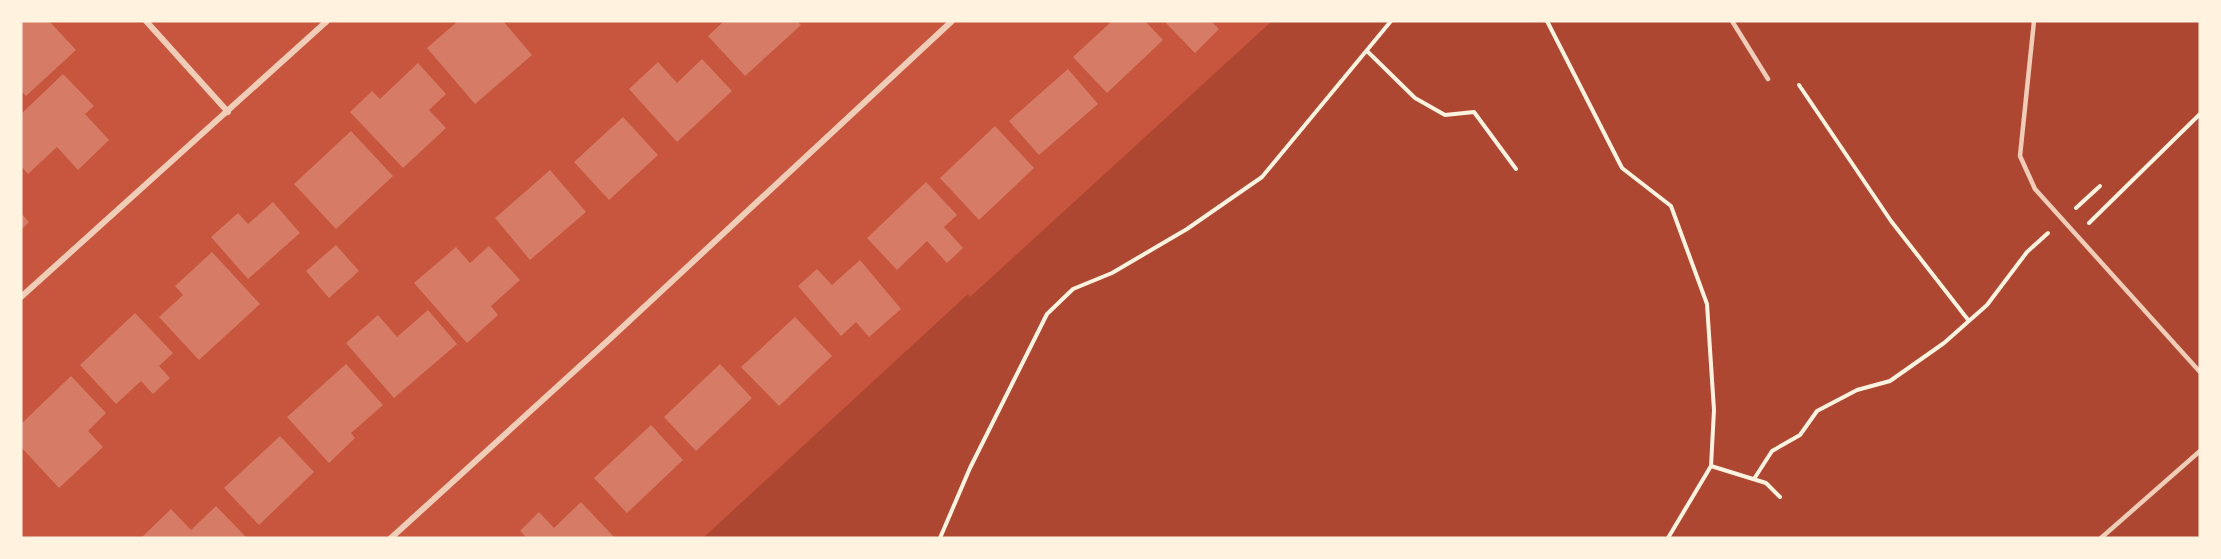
<svg xmlns="http://www.w3.org/2000/svg" width="2221" height="559" font-family="Figtree,sans-serif">
	<rect width="100%" height="100%" fill="#c8553d"/>
	<path fill="#ae4732" d="M1272 21H2200V538H703L968 294 970 297Z"/>
	<path fill="#d67c66" d="M21 21H49L76 50 26 96 21 91Z
		M458 21H503L532 55 475 104 427 48Z
		M724 21H797L801 25 745 76 708 36Z
		M1112 21H1145L1163 40 1107 93 1073 57Z
		M1164 21H1211L1219 29 1195 53Z
		M702 59 732 91 677 142 629 89 658 62 677 83Z
		M418 63 446 94 429 110 446 128 403 168 350 112 372 91 380 99Z
		M1068 69 1098 104 1039 155 1009 121Z
		M63 74 94 106 85 114 109 140 78 170 57 147 28 174 21 166V114Z
		M623 117 658 155 609 200 574 162Z
		M995 126 1034 168 979 220 940 178Z
		M351 131 393 176 336 229 294 184Z
		M550 170 586 212 530 260 495 218Z
		M926 182 957 215 944 227 963 248 947 263 927 241 897 270 867 238Z
		M273 202 300 233 248 279 211 237 238 213 248 224Z
		M21 213 29 222 21 230Z
		M336 245 359 271 329 298 306 271Z
		M489 246 520 280 491 306 498 315 467 343 414 283 456 247 470 263Z
		M212 252 260 304 199 360 159 317 183 295 175 286Z
		M860 260 901 309 869 337 856 322 841 336 798 286 817 269 832 285Z
		M428 310 457 344 394 398 346 343 378 315 397 337Z
		M135 313 173 353 159 366 170 378 153 394 141 381 116 404 80 365Z
		M795 317 832 356 779 406 741 367Z
		M346 364 383 405 351 433 355 438 329 463 287 417Z
		M720 364 752 398 696 451 664 417Z
		M71 376 106 413 88 431 103 447 59 488 21 447V424Z
		M651 425 683 460 627 513 594 478Z
		M280 436 314 472 259 525 224 488Z
		M581 502 615 538H527L520 531 539 512 554 528Z
		M216 506 246 537 244 538H141L171 509 191 530Z"/>
	<g fill="none" stroke-linecap="round" stroke-linejoin="round">
		<path stroke="#fff3e0" stroke-width="4" d="M1547 21 1622 168 1671 206 1707 304 1714 410 1711 466 1668 538
			M1367 51 1415 98 1445 115 1474 112 1516 169
			M1799 85 1891 221 1969 321
			M2076 208 2100 186
			M2089 223 2200 114
			M1711 466 1766 483 1780 497
			M1754 479 1772 451 1800 435 1817 411 1857 390 1890 381 1944 343 1987 305 2027 252 2048 233
			M940 538 970 468 1047 314 1073 289 1112 273 1187 229 1262 177 1391 21"/>
		<path stroke="#f1ccb7" stroke-width="4.5" d="M1732 21 1768 79
			M2034 21 2020 156 2035 189 2200 372
			M2101 538 2200 451"/>
		<path stroke="#f1ccb7" stroke-width="6" d="M146 21 228 112
			M21 297 327 21
			M391 538 613 336 952 21"/>
	</g>
	<rect width="2221" height="559" fill="none" stroke="#fff3e0" stroke-width="45"/>
</svg>
